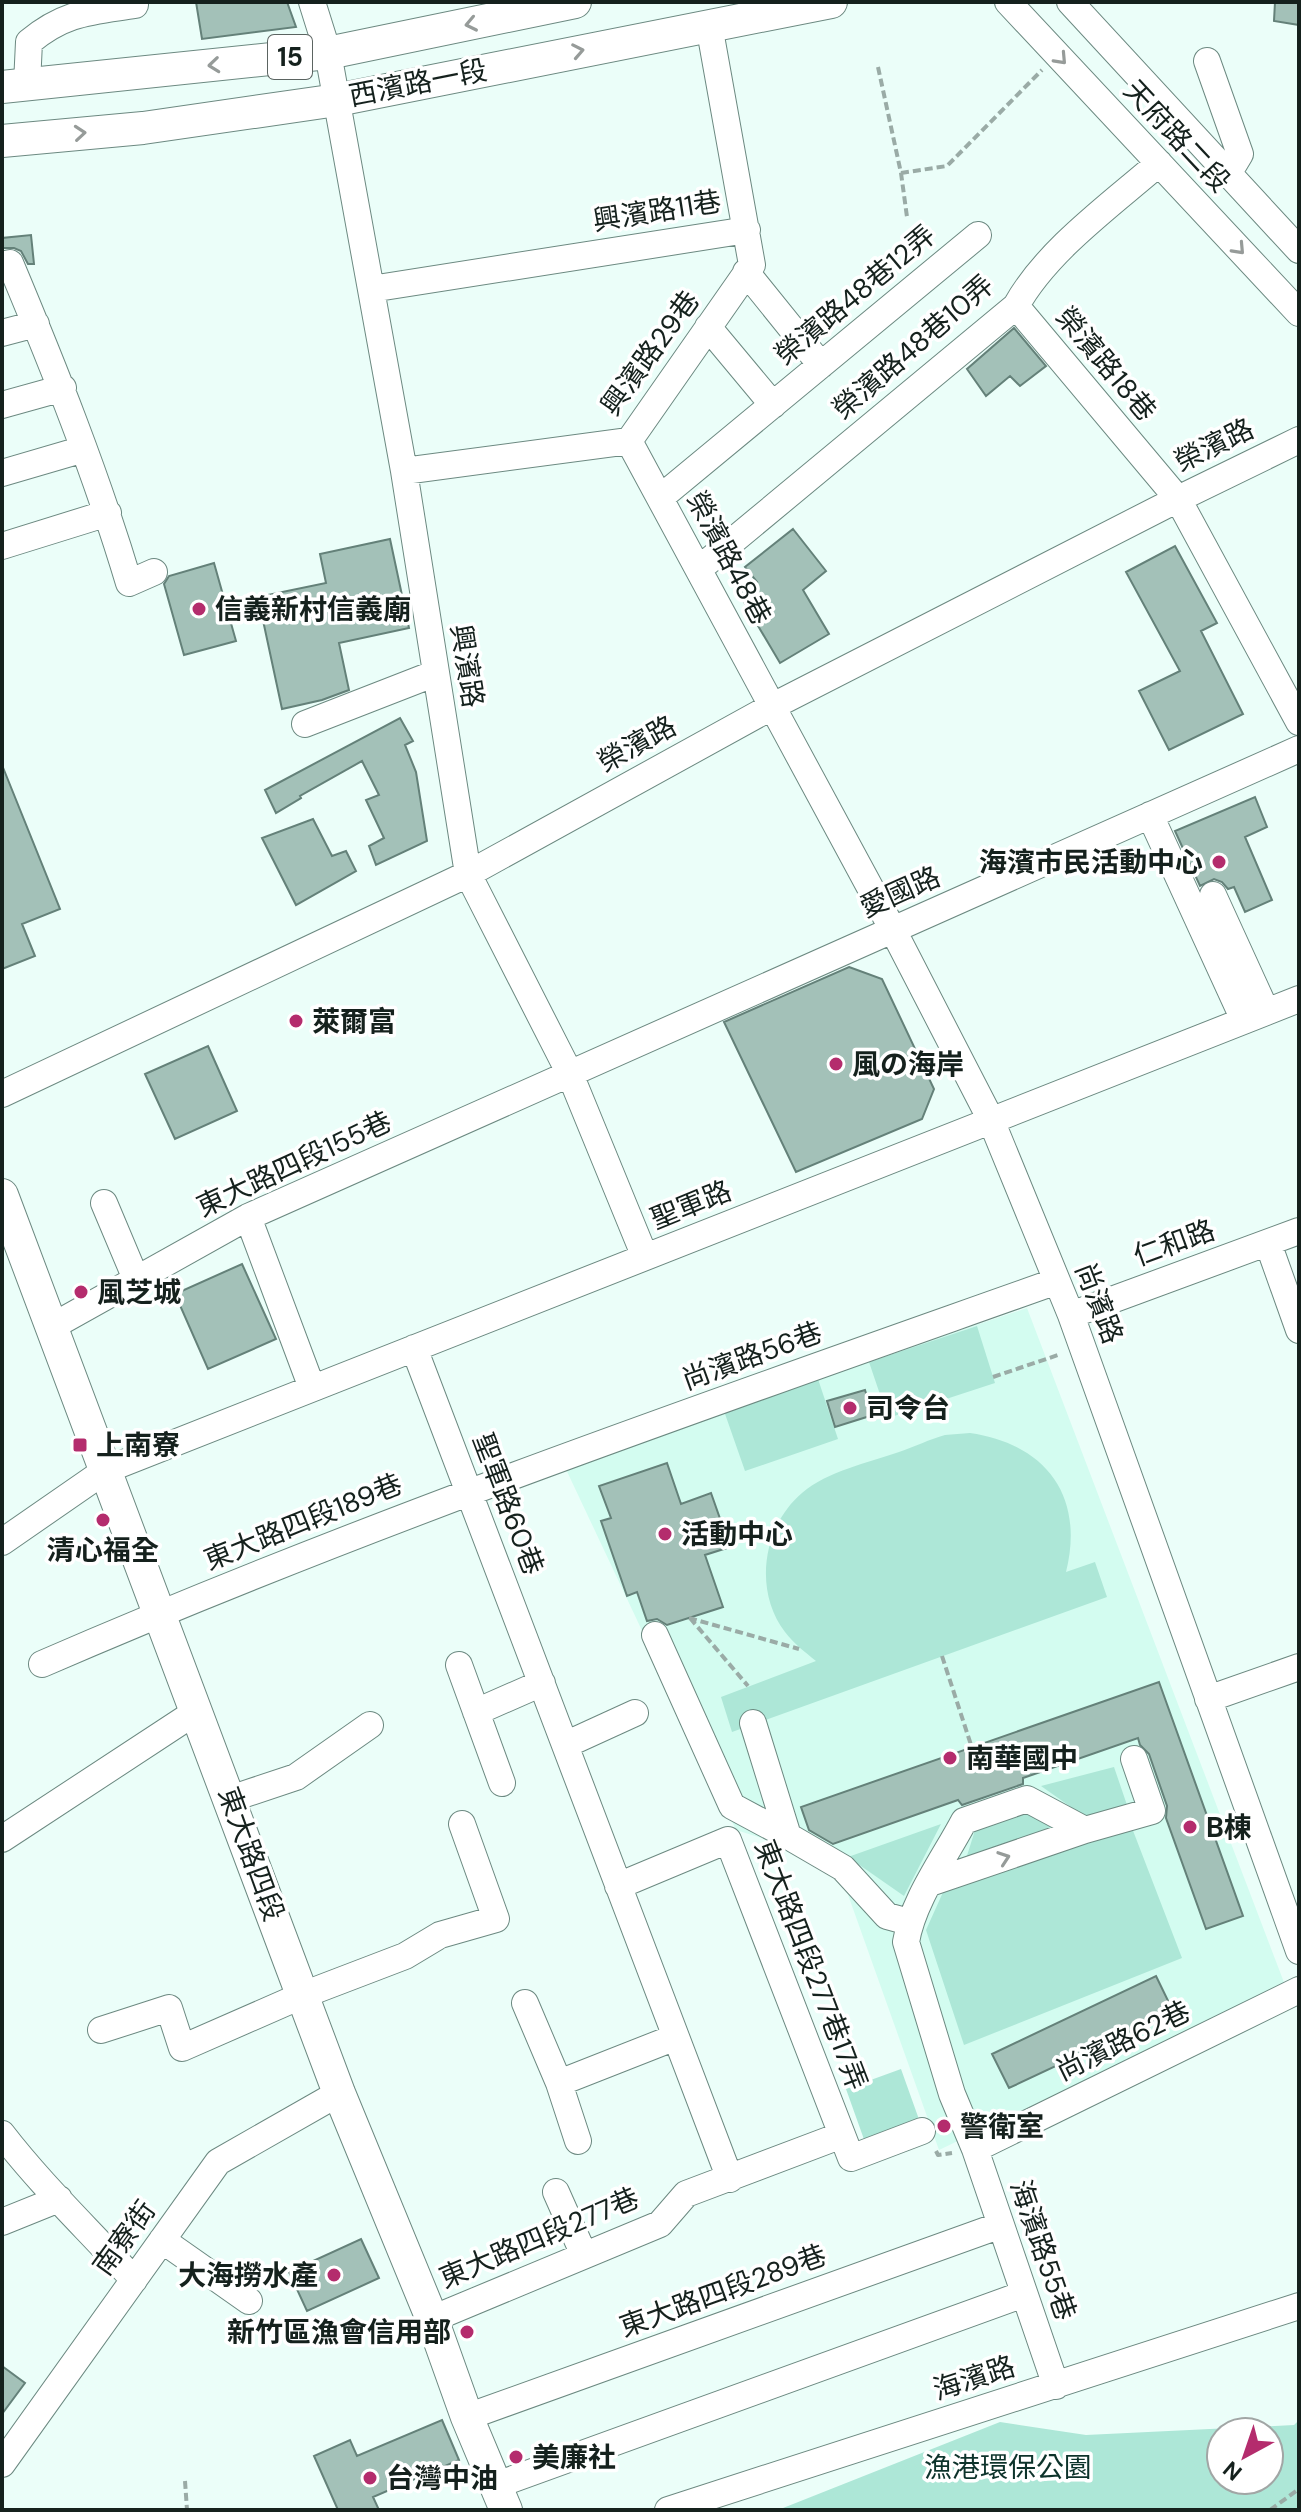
<svg xmlns="http://www.w3.org/2000/svg" width="1301" height="2512" font-family="'DM Sans','Noto Sans TC','Noto Sans JP',sans-serif">
	<rect width="100%" height="100%" fill="#ebfef9"/>
	<path fill="#d3fcf0" d="M1027 1308 1285 1985 939 2150 836 1861 736 1830 563 1463Z"/>
	<path fill="#ade7d7" fill-rule="evenodd" d="M977 1326 995 1383 888 1418 869 1362Z
		M818 1379 838 1439 745 1471 724 1411Z
		M970 1433C1046 1444 1085 1496 1066 1572L1095 1562 1107 1597 732 1732 721 1697 816 1661C805 1652 794 1644 785 1632 753 1590 763 1526 802 1493 828 1471 867 1463 899 1452 914 1447 930 1439 945 1435 953 1434 962 1434 970 1433Z
		M1114 1767 1127 1805 1088 1819 1041 1786Z
		M1028 1808 1056 1829 965 1862 976 1827Z
		M941 1824 904 1896 848 1857Z
		M1132 1828 1182 1958 964 2045 926 1930 944 1890Z
		M901 2069 921 2125 866 2145 846 2089Z
		M1299 2420V2510H778L1000 2422 1086 2435 1294 2425ZM1221 2432H1269V2480H1221Z"/>
	<path fill="#a3c1b8" stroke="#648179" stroke-width="2" d="M196 2H287L296 27 202 39Z
		M1275 2H1299V25L1274 21Z
		M31 235 34 264H28L21 251 14 248H2V238Z
		M1014 328 1046 366 1020 386 1010 376 986 396 967 369Z
		M793 529 826 571 803 590 829 634 780 663 738 592 757 582 745 567Z
		M390 539 409 628 339 643 349 690 322 700 282 709 258 597 326 583 320 554Z
		M1175 546 1217 623 1201 631 1243 714 1169 750 1139 691 1180 671 1126 572Z
		M214 563 236 641 184 655 164 584 169 576Z
		M400 718 413 741 405 745 416 772 427 841 376 865 369 846 384 838 366 800 379 795 362 761 300 796 301 798 276 813 265 790Z
		M2 765 60 909 22 924 35 956 2 969Z
		M1255 797 1267 827 1245 837 1272 900 1245 912 1234 887 1228 889 1222 882 1214 879 1200 886 1175 831Z
		M313 819 332 856 346 851 356 871 296 905 262 838Z
		M849 967 882 979 934 1089 922 1119 796 1172 724 1022Z
		M208 1046 237 1111 175 1139 145 1074Z
		M242 1264 276 1339 208 1369 175 1294Z
		M865 1390 873 1415 835 1427 827 1401Z
		M667 1463 681 1504 711 1493 730 1547 705 1555 723 1607 667 1625 657 1619 647 1621 637 1592 627 1596 601 1521 611 1518 599 1486Z
		M1159 1682 1243 1916 1206 1929 1166 1818 1167 1806 1149 1754 1140 1745 1138 1738 1023 1778V1784L962 1805 958 1800 833 1844 809 1830 801 1807Z
		M1156 1976 1173 2011 1009 2088 992 2054Z
		M361 2239 379 2278 307 2311 289 2272Z
		M2 2366 25 2383 2 2414Z
		M442 2420 459 2460 373 2497 379 2510H338L314 2456 350 2440 357 2456Z"/>
	<g fill="none" stroke-linecap="round" stroke-linejoin="round">
		<g stroke="#6c8981" stroke-width="28">
			<path id="minor" d="M312 2 328 53 404 471 468 874 570 1074 645 1257
				M1008 2 1299 313
				M1070 2 1299 250
				M1207 61 1240 154 1228 174
				M27 84 29 42C65 12 90 12 135 5L134 2
				M2 265 10 263C54 368 96 473 129 583L154 572
				M746 272 821 365
				M371 289 747 230
				M1016 306 1178 499 1299 722
				M708 327 773 405
				M2 333 36 324
				M2 405 63 388
				M629 441 893 930 991 1120 1071 1315 1299 1951
				M404 471 629 441 752 265 709 25
				M2 473 84 449
				M660 498 978 235
				M2 546 108 513
				M699 569 1016 306C1046 251 1112 204 1159 163
				M305 724 436 673
				M1150 815 1244 1020
				M1213 895 1266 1011
				M2 1094 468 874 773 706 1178 499 1299 440
				M104 1203 136 1279
				M248 1217 312 1388
				M1268 1243 1299 1330
				M1071 1315 1299 1231
				M53 1326 248 1217 1299 749
				M414 1348 730 2179
				M2 1542 106 1470 1299 999
				M655 1635 732 1806 788 1836
				M42 1664C374 1520 716 1402 1057 1281
				M459 1665 502 1783
				M1208 1699 1299 1667
				M476 1712 542 1683
				M753 1723 788 1836 843 1868 887 1916 909 1922
				M565 1745 635 1713
				M230 1799 296 1777 370 1725
				M1085 1830 1152 1811 1134 1759
				M2 1839 197 1711
				M930 1883 1085 1830 1027 1799 964 1821C944 1859 913 1900 906 1942L952 2094 975 2149 1056 2386
				M618 1886 728 1840 851 2158 922 2131
				M525 2003 559 2083 578 2141
				M101 2030 169 2008 182 2048 303 1995 405 1956 440 1935 496 1919 462 1824
				M559 2083 676 2037
				M2 2134C42 2186 90 2231 134 2280
				M975 2149 1299 1990
				M556 2192 584 2255
				M2 2222 59 2199
				M162 2240 249 2301
				M432 2319 660 2224 686 2194 842 2135
				M467 2417 1001 2225
				M2 2464 218 2162 339 2093
				M494 2486 1024 2294
				M668 2510 1299 2306"/>
		</g>
		<g stroke="#6c8981" stroke-width="34">
			<path id="major" d="M2 87 328 53 575 2
				M2 141 143 128 337 100 831 2
				M2 1195 339 2093 432 2319 467 2417 506 2510"/>
		</g>
		<path stroke="#9aaba6" stroke-width="4" stroke-dasharray="8 4" stroke-linecap="butt" d="M878 67 901 173 907 217
			M901 173 947 166 1042 70
			M993 1377 1061 1354
			M689 1618 799 1649
			M690 1618 748 1686
			M942 1656 972 1748
			M936 2151 938 2155 952 2153
			M185 2481 187 2510
			M1270 2510 1299 2489"/>
		<use href="#minor" stroke="#fff" stroke-width="26"/>
		<use href="#major" stroke="#fff" stroke-width="32"/>
	</g>
	<defs><path id="oneway-chevron" d="M-2-3.5L2.5 0L-2 3.5" fill="none" stroke-width="1.6" stroke-linecap="round" stroke-linejoin="round" transform="scale(2)"/></defs>
	<g stroke="#969b99">
		<use href="#oneway-chevron" transform="translate(471 24) rotate(168)"/>
		<use href="#oneway-chevron" transform="translate(578 51) rotate(-11)"/>
		<use href="#oneway-chevron" transform="translate(1061 59) rotate(47)"/>
		<use href="#oneway-chevron" transform="translate(214 65) rotate(174)"/>
		<use href="#oneway-chevron" transform="translate(80 133) rotate(-5)"/>
		<use href="#oneway-chevron" transform="translate(1239 249) rotate(47)"/>
		<use href="#oneway-chevron" transform="translate(1004 1858) rotate(-19)"/>
	</g>
	<g fill="#b42c6d" stroke="#fff" stroke-width="3">
		<circle cx="199" cy="609" r="8"/>
		<circle cx="1219" cy="862" r="8"/>
		<circle cx="296" cy="1021" r="8"/>
		<circle cx="836" cy="1064" r="8"/>
		<circle cx="81" cy="1292" r="8"/>
		<circle cx="850" cy="1408" r="8"/>
		<rect x="72" y="1437" width="16" height="16" rx="4"/>
		<circle cx="103" cy="1520" r="8"/>
		<circle cx="665" cy="1534" r="8"/>
		<circle cx="950" cy="1758" r="8"/>
		<circle cx="1190" cy="1827" r="8"/>
		<circle cx="944" cy="2126" r="8"/>
		<circle cx="334" cy="2275" r="8"/>
		<circle cx="467" cy="2332" r="8"/>
		<circle cx="516" cy="2457" r="8"/>
		<circle cx="370" cy="2478" r="8"/>
	</g>
	<g text-anchor="middle" dominant-baseline="central" stroke-width="7" stroke-linejoin="round" paint-order="stroke">
		<rect fill="#fff" stroke="#5b6461" stroke-width="2" x="268" y="35" width="44" height="44" rx="6"/>
		<g font-size="26" font-weight="bold" fill="#15211d">
			<text x="290" y="57">15</text>
		</g>
		<g font-size="28" fill="#15211d" stroke="#fff">
			<text transform="translate(418 83) rotate(-11)">西濱路一段</text>
			<text transform="translate(1177 136) rotate(47)">天府路二段</text>
			<text transform="translate(657 211) rotate(-9)">興濱路11巷</text>
			<text transform="translate(855 295) rotate(-40)">榮濱路48巷12弄</text>
			<text transform="translate(913 347) rotate(-41)">榮濱路48巷10弄</text>
			<text transform="translate(650 353) rotate(-54)">興濱路29巷</text>
			<text transform="translate(1106 364) rotate(50)">榮濱路18巷</text>
			<text transform="translate(1214 445) rotate(-26)">榮濱路</text>
			<text transform="translate(729 558) rotate(62)">榮濱路48巷</text>
			<text transform="translate(467 666) rotate(81)">興濱路</text>
			<text transform="translate(637 744) rotate(-29)">榮濱路</text>
			<text transform="translate(900 892) rotate(-24)">愛國路</text>
			<text transform="translate(294 1164) rotate(-25)">東大路四段155巷</text>
			<text transform="translate(691 1205) rotate(-22)">聖軍路</text>
			<text transform="translate(1174 1243) rotate(-20)">仁和路</text>
			<text transform="translate(1099 1303) rotate(69)">尚濱路</text>
			<text transform="translate(752 1356) rotate(-20)">尚濱路56巷</text>
			<text transform="translate(508 1504) rotate(69)">聖軍路60巷</text>
			<text transform="translate(303 1522) rotate(-22)">東大路四段189巷</text>
			<text transform="translate(251 1854) rotate(70)">東大路四段</text>
			<text transform="translate(811 1965) rotate(69)">東大路四段277巷17弄</text>
			<text transform="translate(1123 2041) rotate(-26)">尚濱路62巷</text>
			<text transform="translate(124 2238) rotate(-54)">南寮街</text>
			<text transform="translate(539 2238) rotate(-23)">東大路四段277巷</text>
			<text transform="translate(1043 2250) rotate(71)">海濱路55巷</text>
			<text transform="translate(723 2291) rotate(-20)">東大路四段289巷</text>
			<text transform="translate(974 2378) rotate(-18)">海濱路</text>
		</g>
		<g font-size="28" font-weight="bold" fill="#15211d" stroke="#fff" text-anchor="start">
			<text x="215" y="609">信義新村信義廟</text>
			<text x="1203" y="862" text-anchor="end">海濱市民活動中心</text>
			<text x="312" y="1021">萊爾富</text>
			<text x="852" y="1064">風の海岸</text>
			<text x="97" y="1292">風芝城</text>
			<text x="866" y="1408">司令台</text>
			<text x="96" y="1445">上南寮</text>
			<text x="681" y="1534">活動中心</text>
			<text x="103" y="1550" text-anchor="middle">清心福全</text>
			<text x="966" y="1758">南華國中</text>
			<text x="1206" y="1827">B棟</text>
			<text x="960" y="2126">警衛室</text>
			<text x="318" y="2275" text-anchor="end">大海撈水產</text>
			<text x="451" y="2332" text-anchor="end">新竹區漁會信用部</text>
			<text x="532" y="2457">美廉社</text>
			<text x="386" y="2478">台灣中油</text>
		</g>
		<g font-size="28" fill="#0d332b" stroke="#fff">
			<text x="1008" y="2467">漁港環保公園</text>
		</g>
	</g>
	<rect width="1301" height="2512" fill="none" stroke="#15211d" stroke-width="8"/>
	<g transform="translate(1245 2456) rotate(220)"><circle r="38" fill="#ffffff" stroke="#a1a6a5" stroke-width="2"/>
	<path d="M0-6L14 30L0 20L-14 30Z" fill="#b42c6d"/>
	<text y="-12" font-size="22" font-weight="bold" text-anchor="middle" fill="#15211d">N</text>
	</g>
</svg>
